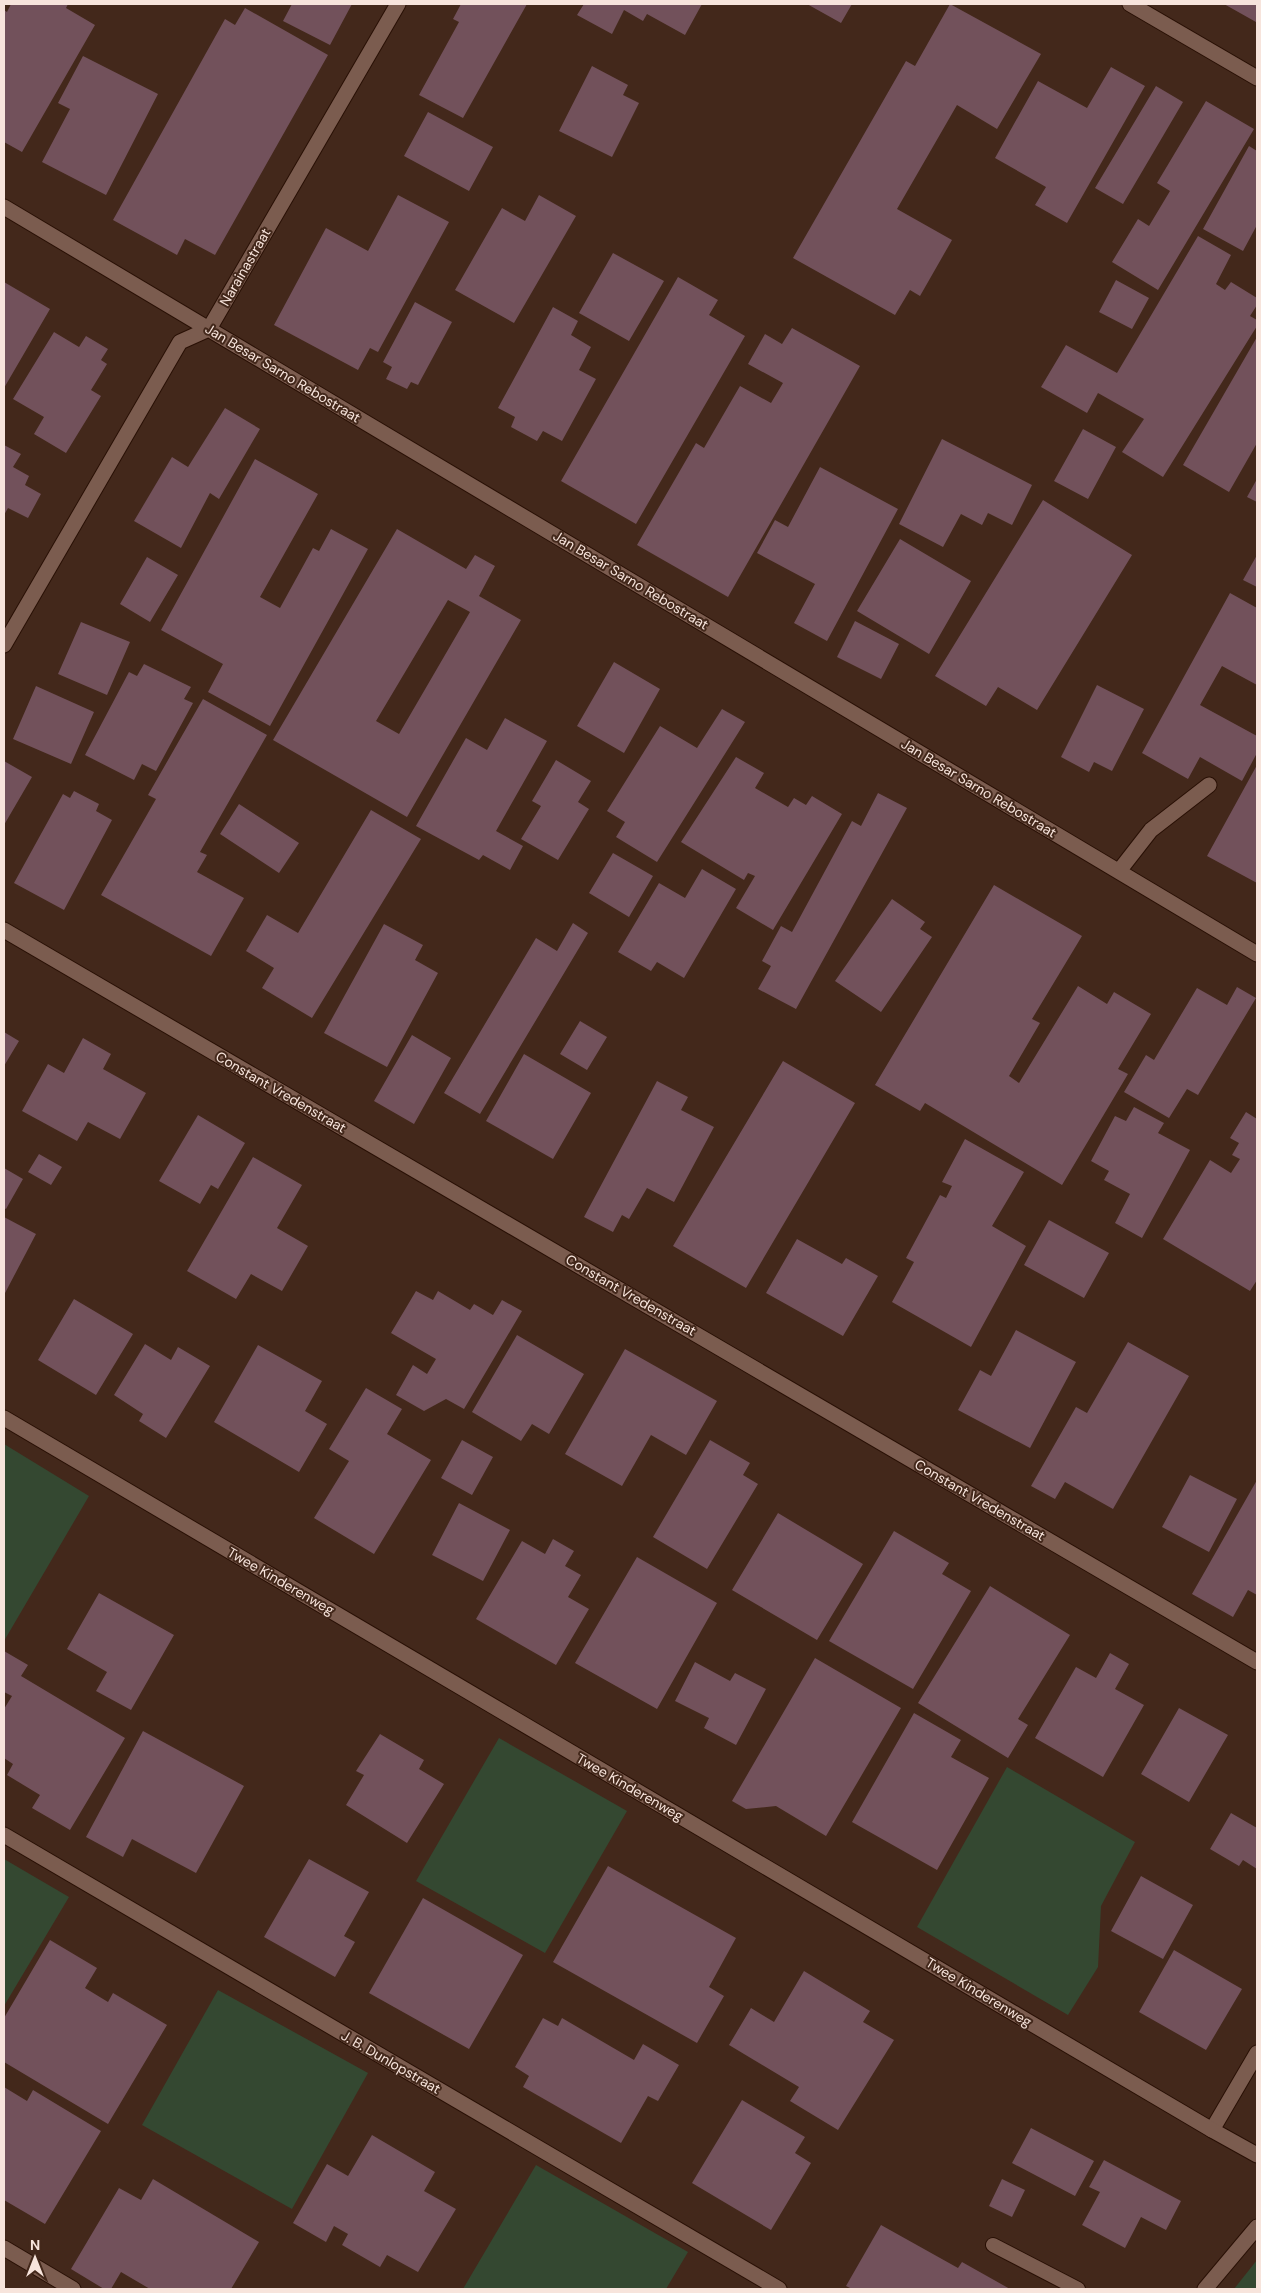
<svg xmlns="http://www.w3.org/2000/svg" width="1261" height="2293" font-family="'DM Sans',sans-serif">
	<rect width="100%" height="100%" fill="#43281b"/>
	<path fill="#344831" d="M4 1444 89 1496 4 1641Z
		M499 1738 627 1811 545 1953 416 1881Z
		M1007 1767 1135 1842 1101 1906 1098 1967 1068 2015 917 1927Z
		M4 1859 69 1897 4 2006Z
		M218 1990 368 2073 292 2209 142 2125Z
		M536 2165 688 2252 666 2289H463Z
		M1257 2260V2289H1234Z"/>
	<path fill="#72515b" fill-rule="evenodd" d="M11 4H68L66 8 95 25 22 152 4 142V10L7 12Z
		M292 4H352L330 45 283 21Z
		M461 4H527L463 118 419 95 459 22 453 19Z
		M584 4H702L685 35 647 14 643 21 624 10 612 34 577 15Z
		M807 4H852L841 23Z
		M950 4 1041 54 997 129 957 105 897 209 952 240 920 296 910 290 895 315 793 258 906 61 915 66Z
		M1224 4H1257V20L1256 22Z
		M245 8 328 55 215 255 185 239 177 255 113 220 225 19 235 25Z
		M83 56 158 94 106 195 42 162 70 109 58 103Z
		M592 66 628 85 623 95 639 103 612 157 559 131Z
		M1111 67 1145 86 1067 223 1035 205 1046 187 995 158 1038 81 1087 108Z
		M1156 86 1183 102 1123 204 1095 188Z
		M1206 101 1254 129 1158 290 1112 262 1138 219 1149 226 1170 191 1157 183Z
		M428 112 493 147 469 191 404 156Z
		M1249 146 1257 151V225L1243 251 1203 229Z
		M398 195 449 222 378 352 370 348 358 370 274 325 326 228 368 251Z
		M539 195 576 216 514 323 455 290 502 208 525 221Z
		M1198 236 1231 255 1216 284 1225 290 1231 282 1257 298V305L1250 316 1257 320V326L1163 477 1122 452 1144 419 1098 393 1087 413 1041 387 1066 345 1117 373Z
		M613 253 664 281 629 341 579 313Z
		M678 277 718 300 709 315 745 336 636 524 561 481Z
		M1116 280 1149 298 1132 329 1099 312Z
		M4 282 50 309 4 388Z
		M415 302 452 322 418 385 411 382 407 389 386 379 392 367 383 362Z
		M553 307 578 321 571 335 591 347 579 370 596 379 562 441 543 431 537 441 511 427 515 417 498 408Z
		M792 328 860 366 728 597 637 545 696 443 704 448 740 386 771 403 783 383 748 364 765 334 782 344Z
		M54 332 79 347 86 336 108 349 101 360 107 364 91 390 101 396 66 453 34 434 44 417 13 399Z
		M1257 337V443L1229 492 1183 465Z
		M225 408 260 429 219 499 210 493 181 548 134 521 172 457 188 467Z
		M1083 429 1116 447 1088 499 1054 481Z
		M942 439 1032 485 1012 525 988 513 982 525 961 514 943 547 899 524Z
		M4 445 21 454 13 467 29 476 25 485 41 494 28 518 8 508 4 515Z
		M255 459 318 494 260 597 280 608 313 548 319 551 331 529 368 549 270 726 208 692 223 664 161 630Z
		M820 467 898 509 827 641 794 623 815 584 757 553 775 520 788 527Z
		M1257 479V502L1247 497Z
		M1043 500 1132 555 1037 710 998 687 986 706 935 676Z
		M397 529 466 569 475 555 495 566 479 596 521 620 407 817 273 740ZM448 600 470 612 399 734 376 721Z
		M900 539 971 581 929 654 857 611Z
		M1257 555V587L1243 580Z
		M147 557 178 575 150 622 120 604Z
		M1230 593 1257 608V685L1222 666 1200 705 1257 736V753L1242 781 1200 757 1188 779 1142 753Z
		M855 621 899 644 881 679 837 657Z
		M81 622 130 642 107 695 58 674Z
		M614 662 660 689 624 753 577 726Z
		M144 664 191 687 184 699 193 703 156 771 142 764 134 780 85 755 129 672 137 676Z
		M1097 685 1144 709 1112 771 1094 762 1089 772 1061 757Z
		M36 686 94 712 71 764 13 739Z
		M203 699 267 735 200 852 207 855 197 872 244 898 211 956 101 895 156 799 148 795Z
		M722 709 745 722 657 862 616 837 625 822 607 811 660 726 697 748Z
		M505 718 547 741 496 831 523 846 510 870 483 855 479 860 416 826 466 738 487 750Z
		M736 757 764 773 755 788 788 807 794 798 806 805 812 796 842 814 773 930 736 908 755 876 748 873 744 880 681 842Z
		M556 760 591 781 578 802 589 809 558 860 521 839 541 806 532 801Z
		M4 761 32 777 4 825Z
		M1257 765V883L1207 856Z
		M74 791 99 804 96 811 112 820 64 910 14 883 63 794 70 798Z
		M878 793 907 808 796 1009 758 989 771 966 762 961 781 926 792 932 852 821 861 826Z
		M239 804 299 843 279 873 220 834Z
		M371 810 421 839 312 1018 262 988 274 968 246 951 267 915 298 933Z
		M613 853 653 876 629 917 589 893Z
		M702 869 736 889 684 978 657 962 651 971 618 952 659 883 685 898Z
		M994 885 1082 936 1032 1019 1040 1023 1009 1076 1019 1083 1078 986 1107 1004 1114 992 1151 1014 1118 1069 1128 1074 1062 1185 925 1103 920 1111 875 1085Z
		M892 899 925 922 920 929 932 937 881 1012 835 981Z
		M573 923 588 933 480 1114 444 1093 536 938 557 951Z
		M384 924 423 945 415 960 438 973 387 1067 324 1033Z
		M1237 987 1256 998 1198 1095 1187 1089 1169 1118 1124 1092 1146 1055 1154 1060 1197 988 1227 1005Z
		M580 1021 607 1037 587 1070 560 1054Z
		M4 1032 19 1041 4 1066Z
		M412 1035 451 1058 414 1124 374 1101Z
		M83 1038 111 1054 103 1069 146 1093 120 1139 88 1122 77 1141 22 1111 48 1064 64 1073Z
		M524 1054 591 1093 553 1159 486 1121Z
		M783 1061 855 1103 746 1288 673 1246Z
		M657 1081 688 1097 681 1110 714 1127 674 1202 647 1188 629 1219 622 1215 613 1232 584 1217Z
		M1134 1107 1164 1123 1158 1133 1190 1150 1142 1238 1115 1223 1130 1194 1104 1180 1109 1171 1091 1161 1115 1116 1126 1121Z
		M1246 1112 1257 1119V1280L1250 1291 1163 1239 1210 1160 1231 1173 1240 1159 1232 1155 1239 1143 1230 1138Z
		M198 1115 245 1143 218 1189 211 1185 200 1204 159 1181Z
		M965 1139 1024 1172 992 1226 1026 1246 971 1347 892 1302 914 1262 906 1258 940 1195 946 1198 952 1186 942 1182Z
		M39 1154 62 1167 51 1185 28 1172Z
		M253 1157 302 1185 277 1228 308 1246 282 1291 251 1274 236 1299 187 1271Z
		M4 1168 23 1179 6 1209 4 1208Z
		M4 1217 36 1234 4 1295Z
		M1049 1220 1109 1253 1084 1298 1024 1265Z
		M797 1239 842 1264 846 1258 878 1276 843 1336 766 1293Z
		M416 1291 433 1300 438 1291 470 1310 474 1304 493 1315 502 1300 522 1311 464 1409 446 1399 424 1411 396 1395 413 1365 427 1374 436 1359 391 1333Z
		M74 1299 133 1334 96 1395 38 1360Z
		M1016 1330 1076 1362 1030 1448 958 1410 980 1370 991 1376Z
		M517 1335 584 1374 549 1434 532 1424 521 1441 472 1412Z
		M1128 1342 1189 1376 1113 1509 1065 1482 1055 1499 1031 1486 1076 1407 1087 1413Z
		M145 1344 171 1360 178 1347 210 1366 166 1438 139 1421 143 1414 114 1395Z
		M258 1345 322 1381 305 1411 327 1424 299 1472 214 1422Z
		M625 1349 717 1401 686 1455 651 1435 622 1486 565 1454Z
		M366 1388 402 1409 387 1434 431 1460 374 1554 314 1518 349 1461 329 1449Z
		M462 1440 493 1457 472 1495 441 1478Z
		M710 1440 750 1463 743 1475 758 1484 707 1569 653 1537Z
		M1190 1475 1237 1499 1209 1552 1162 1527Z
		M1257 1480V1595L1248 1590 1233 1617 1192 1594Z
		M459 1503 510 1530 483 1581 432 1555Z
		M778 1513 863 1564 817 1640 732 1590Z
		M894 1531 949 1563 942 1574 971 1591 913 1689 829 1641Z
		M553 1539 574 1551 565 1566 581 1575 568 1597 589 1609 556 1665 476 1619 522 1541 545 1554Z
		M637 1557 717 1603 657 1709 575 1663Z
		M990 1586 1070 1635 1018 1719 1028 1725 1008 1758 918 1703Z
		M99 1593 174 1635 131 1710 96 1691 107 1672 67 1649Z
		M4 1651 28 1665 21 1676 125 1738 70 1830 32 1808 40 1795 7 1775 13 1764 4 1758V1709L12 1696 4 1692Z
		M1110 1653 1129 1664 1115 1689 1144 1705 1103 1777 1035 1738 1076 1667 1096 1678Z
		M815 1658 901 1708 826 1836 776 1806 746 1809 732 1801Z
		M695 1662 730 1681 735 1673 766 1689 736 1745 704 1728 709 1718 675 1701Z
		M1179 1708 1228 1735 1189 1802 1141 1774Z
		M914 1713 961 1740 951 1757 989 1778 937 1870 852 1822Z
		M143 1731 244 1786 196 1873 132 1839 123 1857 86 1837Z
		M380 1734 424 1760 419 1769 444 1784 407 1843 346 1805 364 1775 356 1771Z
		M1231 1813 1257 1828V1869L1243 1860 1239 1866 1210 1849Z
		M309 1859 369 1892 344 1936 355 1942 335 1977 264 1937Z
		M608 1866 736 1938 709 1987 724 1996 697 2043 553 1962Z
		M1141 1876 1193 1905 1163 1959 1111 1931Z
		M423 1898 523 1955 469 2049 369 1993Z
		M50 1940 97 1968 85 1988 108 2002 113 1993 167 2025 108 2124 4 2062V2018Z
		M1174 1950 1242 1989 1206 2050 1139 2012Z
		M804 1971 870 2011 863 2022 894 2040 838 2130 790 2101 799 2087 729 2045 751 2008 774 2022Z
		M543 2018 558 2026 562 2018 634 2060 643 2044 679 2065 658 2101 648 2096 621 2143 523 2087 529 2076 515 2067Z
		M4 2087 27 2101 33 2090 101 2131 45 2224 4 2200Z
		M742 2100 805 2137 795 2153 811 2163 771 2230 692 2183Z
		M1031 2128 1094 2161 1075 2196 1012 2163Z
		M372 2135 435 2172 424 2191 456 2209 418 2272 387 2255 380 2267 342 2245 348 2234 334 2226 326 2242 293 2223 327 2164 348 2176Z
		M1104 2160 1181 2201 1166 2230 1141 2217 1125 2248 1082 2225 1100 2192 1089 2187Z
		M153 2179 259 2242 231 2289H150L121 2272 111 2289H104L71 2269 119 2188 141 2200Z
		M1002 2179 1025 2190 1012 2217 989 2206Z
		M881 2225 958 2268 962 2262 1010 2289H852L846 2286Z"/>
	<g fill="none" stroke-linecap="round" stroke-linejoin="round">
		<g stroke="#291005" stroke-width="16">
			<path id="lane" d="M993 2245 1078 2289"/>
		</g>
		<g stroke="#291005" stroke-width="17">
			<path id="street" d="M1130 4 1257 78
				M4 207 1257 954
				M4 645 180 342 209 329 398 4
				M1119 871 1151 830 1209 785
				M4 930 1257 1662
				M4 1835 779 2289
				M1212 2130 1257 2053
				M4 2248 73 2289
				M1205 2289 1257 2227"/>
		</g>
		<g stroke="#291005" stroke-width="17">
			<path id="secondary" d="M4 1418 1212 2130 1257 2155"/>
		</g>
		<use href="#lane" stroke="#7b5c4f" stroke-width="14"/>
		<use href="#street" stroke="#7b5c4f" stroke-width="15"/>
		<use href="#secondary" stroke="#7b5c4f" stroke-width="15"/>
	</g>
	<g text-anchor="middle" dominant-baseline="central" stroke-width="4" stroke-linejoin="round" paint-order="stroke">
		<g font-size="14" fill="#f7e4dc" stroke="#43281b">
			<text transform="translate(245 267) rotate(-60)">Narainastraat</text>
			<text transform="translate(283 373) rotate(31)">Jan Besar Sarno Rebostraat</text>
			<text transform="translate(631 580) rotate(31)">Jan Besar Sarno Rebostraat</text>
			<text transform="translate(979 788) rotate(31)">Jan Besar Sarno Rebostraat</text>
			<text transform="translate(281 1092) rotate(30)">Constant Vredenstraat</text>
			<text transform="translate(631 1295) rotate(30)">Constant Vredenstraat</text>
			<text transform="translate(980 1500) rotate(30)">Constant Vredenstraat</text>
			<text transform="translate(281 1581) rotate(30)">Twee Kinderenweg</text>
			<text transform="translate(630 1787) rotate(30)">Twee Kinderenweg</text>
			<text transform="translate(979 1992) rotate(31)">Twee Kinderenweg</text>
			<text transform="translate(391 2062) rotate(30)">J. B. Dunlopstraat</text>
		</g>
	</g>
	<rect width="1261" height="2293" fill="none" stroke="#f7e4dc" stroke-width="10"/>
	<g transform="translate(35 2258)" stroke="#43281b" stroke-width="4" paint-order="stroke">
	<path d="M0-4L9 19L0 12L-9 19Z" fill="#f7e4dc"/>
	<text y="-8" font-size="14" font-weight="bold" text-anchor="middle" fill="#f7e4dc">N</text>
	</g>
</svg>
